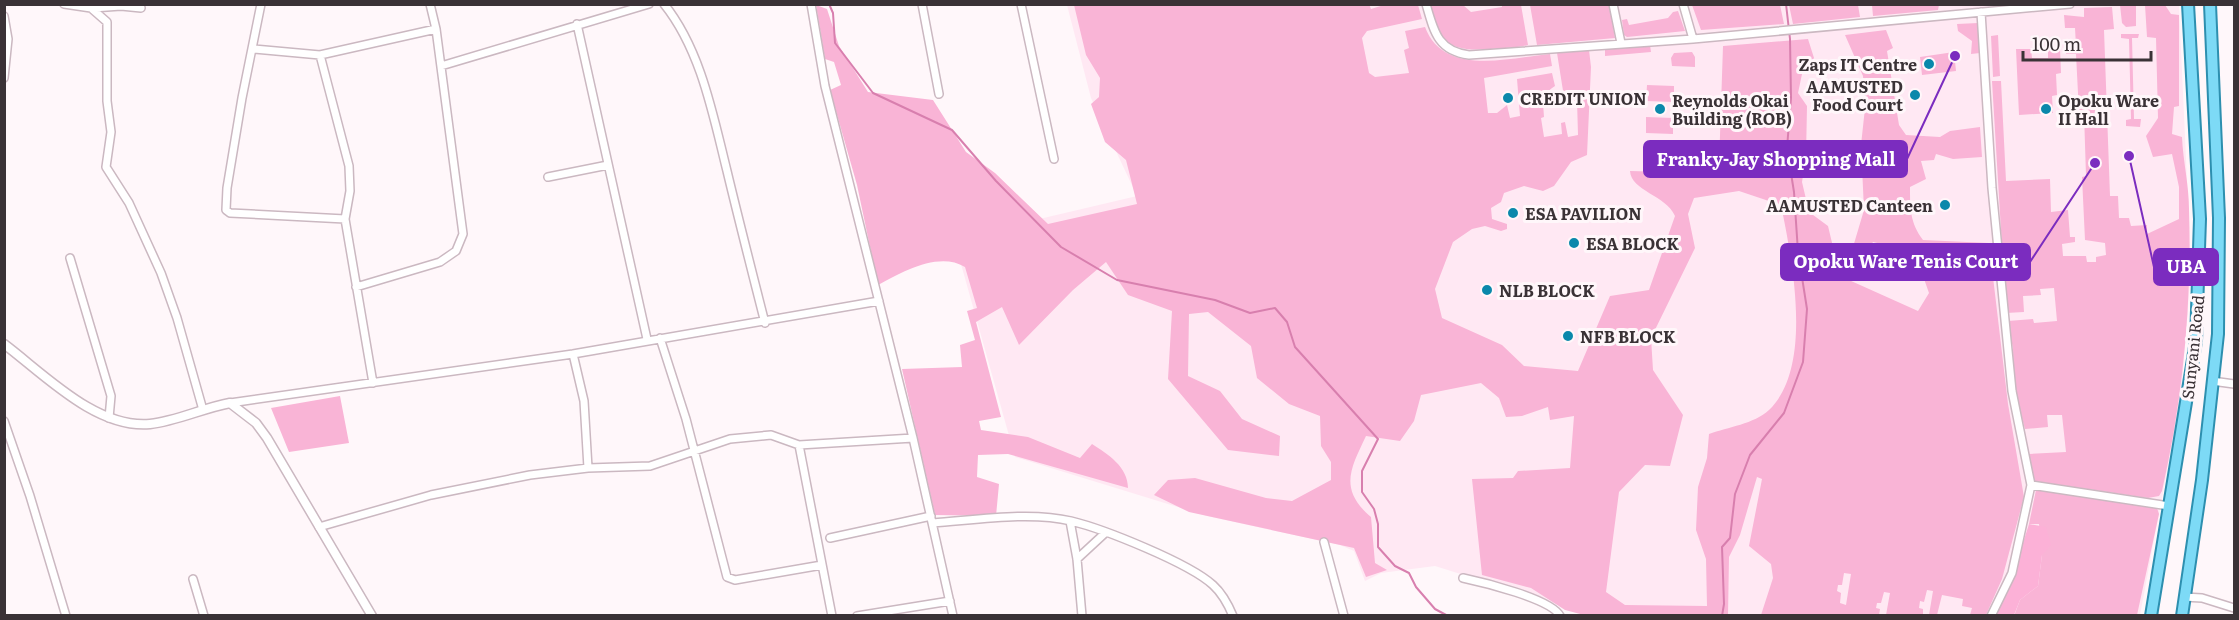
<svg xmlns="http://www.w3.org/2000/svg" width="2239" height="620" font-family="Literata,serif">
	<rect width="100%" height="100%" fill="#fff7fa"/>
	<path fill="#ffe8f3" d="M1067 5H2179L2191 269 2181 396 2140 615 1594 616 1435 566 1381 573 1365 581 1354 551 1340 545 1207 516 1015 457 954 239 1137 196 1091 98Z"/>
	<path fill="#f9b4d6" fill-rule="evenodd" d="M1369 4 1371 9 1384 5H1418L1422 19 1367 31 1362 38 1369 73 1375 77 1409 73 1404 50 1409 48 1405 31 1425 27C1444 77 1508 58 1550 54L1552 66 1484 78 1488 113H1497L1507 105 1510 118 1520 116 1517 79 1552 73 1555 86C1541 95 1543 101 1544 117L1541 118 1544 137 1562 134 1561 123 1565 122 1568 137 1578 135 1577 100 1573 101 1572 95 1564 97 1557 53 1589 50 1591 67 1587 155 1571 162 1554 186 1543 191 1524 186 1504 193 1501 202 1491 208 1492 219 1507 224V229L1501 231 1485 226 1472 229 1453 242 1435 289 1442 318 1502 345 1524 366 1578 371 1610 296 1649 290 1675 216C1666 195 1631 191 1630 171L1708 173 1719 165 1723 46 1808 39 1814 58 1802 74 1798 93 1807 106 1806 157 1802 182 1809 212 1828 226 1840 276 1918 311 1929 293 1923 276 1895 266 1894 247 1873 242 1865 254 1853 247 1864 210 1861 145 1865 108 1863 76 1845 35 1886 30 1893 48 1887 51 1899 125 1906 135 1940 137 1950 131 1980 127 1982 157 1953 159 1936 154 1934 160 1921 161 1926 179 1910 187C1910 208 1910 223 1923 240L1989 243 2008 404 2024 497 2002 579 1986 615H1970L1972 608 1962 606 1963 599 1942 595 1937 615H1929L1933 591 1927 590 1924 602 1920 601 1919 608 1923 609V615H1886L1890 593 1884 592 1881 603H1877L1876 608 1880 609 1879 615H1761L1773 578 1771 564 1749 546 1762 479 1757 477 1740 535 1729 557 1728 615H1584L1565 610 1531 588 1482 575 1472 479 1513 478 1518 471 1570 468 1574 416 1550 420 1548 407 1522 416 1506 417 1499 398 1481 383 1421 395 1414 421 1400 441 1366 436C1351 468 1338 489 1371 517L1375 563 1387 570 1366 577 1354 548 1189 512 1154 495 1168 480 1195 478 1266 498 1292 501 1331 480V462L1321 446 1320 416 1289 404 1257 378 1251 346 1208 312 1189 314 1188 376 1220 391 1242 419 1280 436 1279 456 1228 450 1168 379 1172 311 1128 295 1106 262 1073 290 1019 345 1002 307 976 322 1001 417 979 421 981 430 1028 437 1080 458 1092 444C1108 454 1128 467 1128 488L1008 454 978 455 977 477 999 484 996 516 935 515 902 369 962 367 960 345 975 340 967 311 977 308 965 267C939 251 902 272 878 285L857 185 830 90 841 85 834 62 825 59 816 5 827 9 839 46 868 92 933 100 966 152 995 173 1048 224 1137 204 1126 160 1105 142 1091 104 1099 97 1100 78 1086 55 1074 5ZM1739 191 1781 205C1792 259 1814 367 1769 410 1754 424 1728 427 1709 434L1707 458 1698 487 1696 530 1706 559 1707 606 1625 605 1606 592 1619 492 1645 465 1670 466 1683 415 1653 370 1651 338 1695 248 1688 214 1694 198ZM1844 573 1851 574 1846 605 1840 603 1841 593 1837 591 1838 585H1842Z
		M1429 5H1463L1471 12 1502 7V5H1521L1528 45C1516 48 1502 48 1490 49 1449 52 1440 43 1429 5Z
		M1530 5H1609L1615 38 1537 45Z
		M1692 5H1780L1784 24 1701 30Z
		M1789 5H1858L1860 17 1793 24Z
		M1872 5V4L1939 5 1938 10 1873 16Z
		M2120 5H2136V26L2126 27 2122 23Z
		M2145 5H2165L2171 14 2179 15V106L2174 107 2172 134 2182 137C2183 161 2189 185 2189 209 2192 304 2183 398 2162 491L2159 496 2148 498 2034 481 2029 454 2066 452 2062 415H2047L2048 427 2025 429 2014 389 2013 349 2008 321 2033 319 2034 323 2057 321 2054 288 2040 289 2041 295 2023 296 2024 312 2006 313 1992 81H2001L2006 181 2050 179 2051 212 2068 210 2070 237H2075V242L2062 244 2063 256H2086L2087 262H2096V257L2106 255 2105 243 2085 240 2082 177 2086 176 2084 113H2079L2076 54H2066V50L2076 46 2075 28H2065L2064 15 2084 17V8L2112 7 2114 29 2104 30 2110 196H2118L2119 218H2129L2131 226 2147 225V234L2179 219V187L2172 154 2153 157 2146 136 2158 118 2156 38 2147 37Z
		M1678 11 1685 31 1627 37 1624 35 1622 20 1627 19 1629 25 1668 18 1673 12Z
		M1978 23 1980 53 1971 54 1972 41 1958 31 1957 24Z
		M2121 34H2139L2138 38H2132L2134 119H2141L2140 127 2126 126V120L2131 119 2129 39 2121 38Z
		M1998 35 2000 76 1993 77 1991 36Z
		M1650 45 1651 52 1605 56V49Z
		M2048 48H2060L2061 73 2056 74 2057 95 2052 96 2053 113 2019 115 2016 49H2031L2032 58H2048Z
		M1692 52 1695 57V67L1672 66 1671 58 1674 53Z
		M1954 52 1956 71 1922 75 1920 57Z
		M1647 85 1674 86V102L1646 101Z
		M1646 117 1673 118V134L1646 133Z
		M340 396 349 443 289 452 271 408Z
		M2036 490 2157 508 2159 514 2137 615 2014 616 2020 600 2038 586 2042 555 2039 524H2029Z"/>
	<path fill="#fcb1d7" d="M2029 524 2046 527 2051 545 2042 555 2038 586 2020 600 2014 615 1996 616 2009 587Z"/>
	<g fill="none" stroke-linecap="round" stroke-linejoin="round">
		<path stroke="#d87fae" stroke-width="2" d="M829 4 833 13 835 43 873 93 952 130 996 181 1061 247 1117 280 1215 300 1250 313 1275 308 1287 322 1295 347 1378 439 1362 471V492L1374 509 1378 524V547L1395 566 1409 573 1416 587 1435 609 1448 616
			M1722 616 1724 604 1722 547 1730 538 1735 494 1750 455 1784 413 1803 362 1807 309 1798 252 1794 192 1787 148 1791 98 1790 39 1786 4"/>
		<g stroke="#cbb8c1" stroke-width="10">
			<path id="minor" d="M64 4 91 8 107 22V101L111 132 106 167 129 203 161 273 177 318 203 410
				M261 4 242 98 227 188 226 210 230 213 345 219
				M664 4C701 50 713 115 727 171 739 221 752 272 765 323
				M811 4 825 86 913 438 953 616
				M922 4 939 94
				M1021 4 1054 159
				M1426 4C1434 32 1438 51 1469 55L1693 39 2070 4
				M1613 4 1621 43
				M1683 4 1693 39
				M93 8 121 6 141 8
				M1981 12 1992 188 2012 391 2031 485 2012 573 1991 616
				M4 16 8 39 4 78
				M577 24 647 339
				M254 49 320 55 436 29
				M320 55 349 166 350 191 345 219 373 383
				M441 66 649 4
				M548 177 608 165
				M70 258 111 396 109 418
				M356 287 440 262 456 251 463 234 436 29 430 4
				M660 338 686 419 727 577 735 580 822 565
				M573 354 584 401 588 468
				M2212 381 2234 384
				M230 403 573 354 879 301
				M4 421 30 496 66 616
				M799 445 832 616
				M2031 485 2169 506
				M1070 521 1077 559 1082 616
				M933 523C975 520 1030 511 1071 521 1104 529 1189 563 1213 585 1223 594 1228 604 1233 616
				M319 527 431 495 530 475 588 468 650 466 730 439 771 435 799 445 913 438
				M830 538 931 516
				M1324 542 1344 616
				M1077 559 1104 534
				M1463 578C1482 582 1552 599 1560 616
				M193 579 204 616
				M2184 597 2202 598 2234 608
				M857 616 950 601"/>
		</g>
		<g stroke="#cbb8c1" stroke-width="11">
			<path id="tertiary" d="M4 344C44 374 96 429 150 424 177 421 203 408 230 403L256 423 267 438 372 616"/>
		</g>
		<g stroke="#2d8faf" stroke-width="14">
			<path id="primary" d="M2151 616 2196 341 2200 219 2188 4
				M2182 616 2202 480 2218 334 2219 218 2210 4"/>
		</g>
		<use href="#minor" stroke="#fff" stroke-width="7"/>
		<use href="#tertiary" stroke="#fff" stroke-width="8"/>
		<use href="#primary" stroke="#7ddaf6" stroke-width="10"/>
	</g>
	<g fill="#0b88ab" stroke="#fff7fa" stroke-width="2">
		<circle cx="1929" cy="64" r="6"/>
		<circle cx="1915" cy="95" r="6"/>
		<circle cx="1508" cy="98" r="6"/>
		<circle cx="1660" cy="109" r="6"/>
		<circle cx="2046" cy="109" r="6"/>
		<circle cx="1945" cy="205" r="6"/>
		<circle cx="1513" cy="213" r="6"/>
		<circle cx="1574" cy="243" r="6"/>
		<circle cx="1487" cy="290" r="6"/>
		<circle cx="1568" cy="336" r="6"/>
	</g>
	<g text-anchor="middle" dominant-baseline="central" stroke-width="6" stroke-linejoin="round" paint-order="stroke">
		<g font-size="16" font-weight="bold" fill="#3a3236" stroke="#fff7fa" text-anchor="start">
			<text x="1917" y="64" text-anchor="end">Zaps IT Centre</text>
			<text x="1903" y="86" text-anchor="end">AAMUSTED<tspan x="1903" dy="18">Food Court</tspan></text>
			<text x="1520" y="98">CREDIT UNION</text>
			<text x="1672" y="100">Reynolds Okai<tspan x="1672" dy="18">Building (ROB)</tspan></text>
			<text x="2058" y="100">Opoku Ware<tspan x="2058" dy="18">II Hall</tspan></text>
			<text x="1933" y="205" text-anchor="end">AAMUSTED Canteen</text>
			<text x="1525" y="213">ESA PAVILION</text>
			<text x="1586" y="243">ESA BLOCK</text>
			<text x="1499" y="290">NLB BLOCK</text>
			<text x="1580" y="336">NFB BLOCK</text>
		</g>
		<g font-size="16" fill="#3a3236" stroke="#fff7fa">
			<text transform="translate(2192 347) rotate(-84)">Sunyani Road</text>
		</g>
	</g>
	<path fill="none" stroke="#7b2cbf" stroke-width="2" d="M1955 56L1907 159M2095 163L2030 262M2129 156L2154 267"/>
	<g fill="#7b2cbf" stroke="#fff7fa" stroke-width="2">
		<circle cx="1955" cy="56" r="6"/>
		<circle cx="2095" cy="163" r="6"/>
		<circle cx="2129" cy="156" r="6"/>
	</g>
	<g fill="#7b2cbf" stroke="#7b2cbf" stroke-width="2">
		<rect x="1644" y="141" width="263" height="36" rx="6"/>
		<rect x="1781" y="244" width="249" height="36" rx="6"/>
		<rect x="2154" y="249" width="64" height="36" rx="6"/>
	</g>
	<g font-size="18" text-anchor="middle" font-weight="bold" fill="#fff">
		<text x="1776" y="166">Franky-Jay Shopping Mall</text>
		<text x="1906" y="268">Opoku Ware Tenis Court</text>
		<text x="2186" y="273">UBA</text>
	</g>
	<rect width="2239" height="620" fill="none" stroke="#3a3236" stroke-width="12"/>
	<path d="M2023 51v9h128v-9" fill="none" stroke="#3a3236" stroke-width="3"/>
	<text x="2032" y="51" font-size="18" fill="#3a3236" stroke="#fff7fa" stroke-width="4.5" paint-order="stroke">100 m</text>
</svg>
